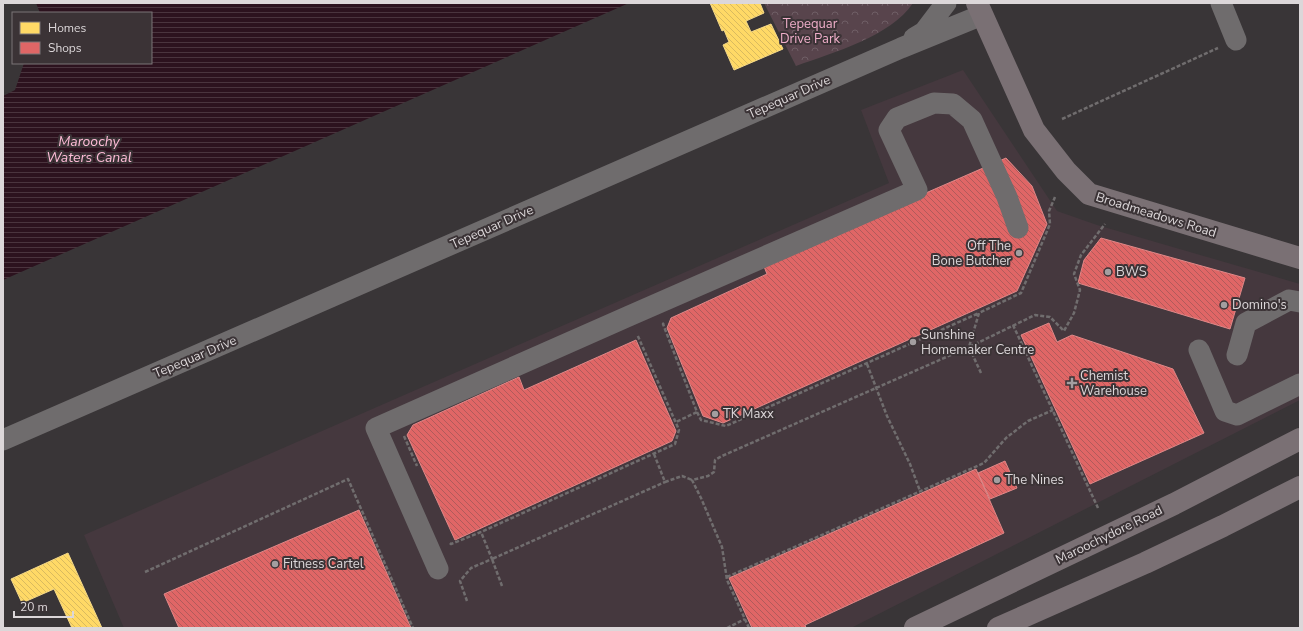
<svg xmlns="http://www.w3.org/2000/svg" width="1303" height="631" font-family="'Nunito Sans',sans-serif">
	<defs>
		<pattern id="forest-crowns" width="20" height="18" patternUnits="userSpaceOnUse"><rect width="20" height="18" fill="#58444c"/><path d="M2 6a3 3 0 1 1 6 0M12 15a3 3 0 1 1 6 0" fill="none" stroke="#6f5e65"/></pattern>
		<pattern id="water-rules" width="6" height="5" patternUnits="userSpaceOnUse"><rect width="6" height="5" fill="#2c121e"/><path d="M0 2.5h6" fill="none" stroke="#4a343e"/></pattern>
		<pattern id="homes-back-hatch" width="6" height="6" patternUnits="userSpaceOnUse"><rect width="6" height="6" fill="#ffd966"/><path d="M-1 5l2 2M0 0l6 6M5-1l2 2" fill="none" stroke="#d9ba5f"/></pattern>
		<pattern id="shops-back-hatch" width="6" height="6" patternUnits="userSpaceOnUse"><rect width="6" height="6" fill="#e06666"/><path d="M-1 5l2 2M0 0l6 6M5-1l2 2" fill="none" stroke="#b15b5b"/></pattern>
	</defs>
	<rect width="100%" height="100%" fill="#393537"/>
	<path fill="#45383e" d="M963 70 1057 211 1097 225 1300 284V400L851 628H124L84 535 889 183 861 110Z"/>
	<path fill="url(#forest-crowns)" d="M764 3H913C890 37 834 52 796 66Z"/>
	<path fill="url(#water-rules)" d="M36 3H629L3 280V96L15 90 24 63H151V13H40Z"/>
	<path fill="url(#homes-back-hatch)" stroke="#f4d888" d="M710 3H760L764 13 746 21 751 32 771 24 783 49 734 70 723 45 729 42 724 30 722 31Z
		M68 553 102 628H72L54 589 22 603 11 579Z"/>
	<path fill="url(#shops-back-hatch)" stroke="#df8888" d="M1006 158 1032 186 1047 224 1017 291 723 423 703 416 667 328 671 318 767 274 763 264Z
		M1101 238 1245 278 1230 329 1078 283 1084 260Z
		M1049 323 1057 342 1072 335 1173 369 1204 433 1090 484 1021 335Z
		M636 340 676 431 672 441 455 540 407 435 413 425 519 377 524 390Z
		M1005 461 1017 488 990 499 978 473Z
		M976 469 1004 533 805 625 806 628H752L729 578Z
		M359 510 411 628H179L164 594Z"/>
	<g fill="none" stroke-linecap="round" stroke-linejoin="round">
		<path stroke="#706d6e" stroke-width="2.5" stroke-dasharray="4 2" stroke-linecap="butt" d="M1062 119 1218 48
			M664 323 663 324 697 412 676 422
			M1013 325 1098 508
			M867 364 887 416 910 464 920 491
			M981 373 969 347 979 313 1021 293 1050 224 1049 211 1055 197
			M697 412 701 420 726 426 979 313
			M404 436 417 466
			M654 454 665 482 682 476 692 480
			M450 543 451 544 481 532 675 444 679 430 637 334
			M145 572 348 479 413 628
			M727 577 984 463 1006 438 1028 421 1053 410
			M502 586 492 559 665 482
			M467 601 460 581 471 568 492 559 481 532
			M727 628 745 619
			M749 628 727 580 722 547 701 498 692 480 708 476 714 472 715 460 722 456 969 347 1035 315 1050 317 1064 331 1074 313 1080 290 1074 274 1081 255 1105 224"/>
		<path stroke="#6f6c6d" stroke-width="21" d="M1221 3 1236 40
			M914 38 924 32 946 3
			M1199 350 1225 411 1237 415 1300 384
			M1237 355 1246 323 1289 300 1300 302
			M3 440 901 48 982 15
			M438 569 376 428 629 316 917 190 889 130 897 118 934 103 953 104 972 120 1007 197 1018 228"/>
		<path stroke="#7a7074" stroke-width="22" d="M977 3 1034 130 1066 171 1089 194 1300 258
			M915 628 1174 504 1300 439
			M998 628 1145 563 1223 526 1300 487"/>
	</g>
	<g fill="#a39ea0" stroke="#3b3336" stroke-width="1.5">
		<circle cx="1019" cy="253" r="4"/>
		<circle cx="1108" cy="272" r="4"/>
		<circle cx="1224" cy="305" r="4"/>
		<circle cx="913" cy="342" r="4"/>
		<path d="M1070 377h4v4h4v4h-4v4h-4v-4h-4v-4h4z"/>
		<circle cx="715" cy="414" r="4"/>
		<circle cx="997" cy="480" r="4"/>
		<circle cx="275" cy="564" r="4"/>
	</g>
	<g text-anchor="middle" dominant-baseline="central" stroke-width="4" stroke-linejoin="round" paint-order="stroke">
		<g font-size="13" fill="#efaec9" stroke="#3b3336">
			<text x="810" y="24">Tepequar<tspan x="810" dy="15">Drive Park</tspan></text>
		</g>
		<g font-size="13" fill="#dcd7d9" stroke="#3b3336">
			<text transform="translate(789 97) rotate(-24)">Tepequar Drive</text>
			<text transform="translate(1156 215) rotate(17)">Broadmeadows Road</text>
			<text transform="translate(492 227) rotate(-24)">Tepequar Drive</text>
			<text transform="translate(195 357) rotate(-23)">Tepequar Drive</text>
			<text transform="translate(1109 535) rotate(-26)">Maroochydore Road</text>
		</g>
		<g font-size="13" fill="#dcd7d9" stroke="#3b3336" text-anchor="start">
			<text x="1011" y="246" text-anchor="end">Off The<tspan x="1011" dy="15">Bone Butcher</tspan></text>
			<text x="1116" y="272">BWS</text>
			<text x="1232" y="305">Domino's</text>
			<text x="921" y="335">Sunshine<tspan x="921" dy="15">Homemaker Centre</tspan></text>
			<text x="1080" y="376">Chemist<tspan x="1080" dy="15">Warehouse</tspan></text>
			<text x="723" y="414">TK Maxx</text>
			<text x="1005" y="480">The Nines</text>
			<text x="283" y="564">Fitness Cartel</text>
		</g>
		<g font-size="14" font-style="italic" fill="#febcd7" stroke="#3b3336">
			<text x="89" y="141">Maroochy<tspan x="89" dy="16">Waters Canal</tspan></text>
		</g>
	</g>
	<rect width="1303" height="631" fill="none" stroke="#dcd7d9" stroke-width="8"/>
	<rect x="12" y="12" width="140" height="52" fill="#3b3336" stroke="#7b7577"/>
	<rect x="20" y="22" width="20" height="12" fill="#ffd966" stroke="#7b7577"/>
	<text x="48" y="32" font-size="12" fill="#dcd7d9">Homes</text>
	<rect x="20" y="42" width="20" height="12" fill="#e06666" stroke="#7b7577"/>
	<text x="48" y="52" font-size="12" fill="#dcd7d9">Shops</text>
	<path d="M14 611v6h59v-6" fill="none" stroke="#dcd7d9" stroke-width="2"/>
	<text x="20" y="611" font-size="12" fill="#dcd7d9" stroke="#3b3336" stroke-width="3" paint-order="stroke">20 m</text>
</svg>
